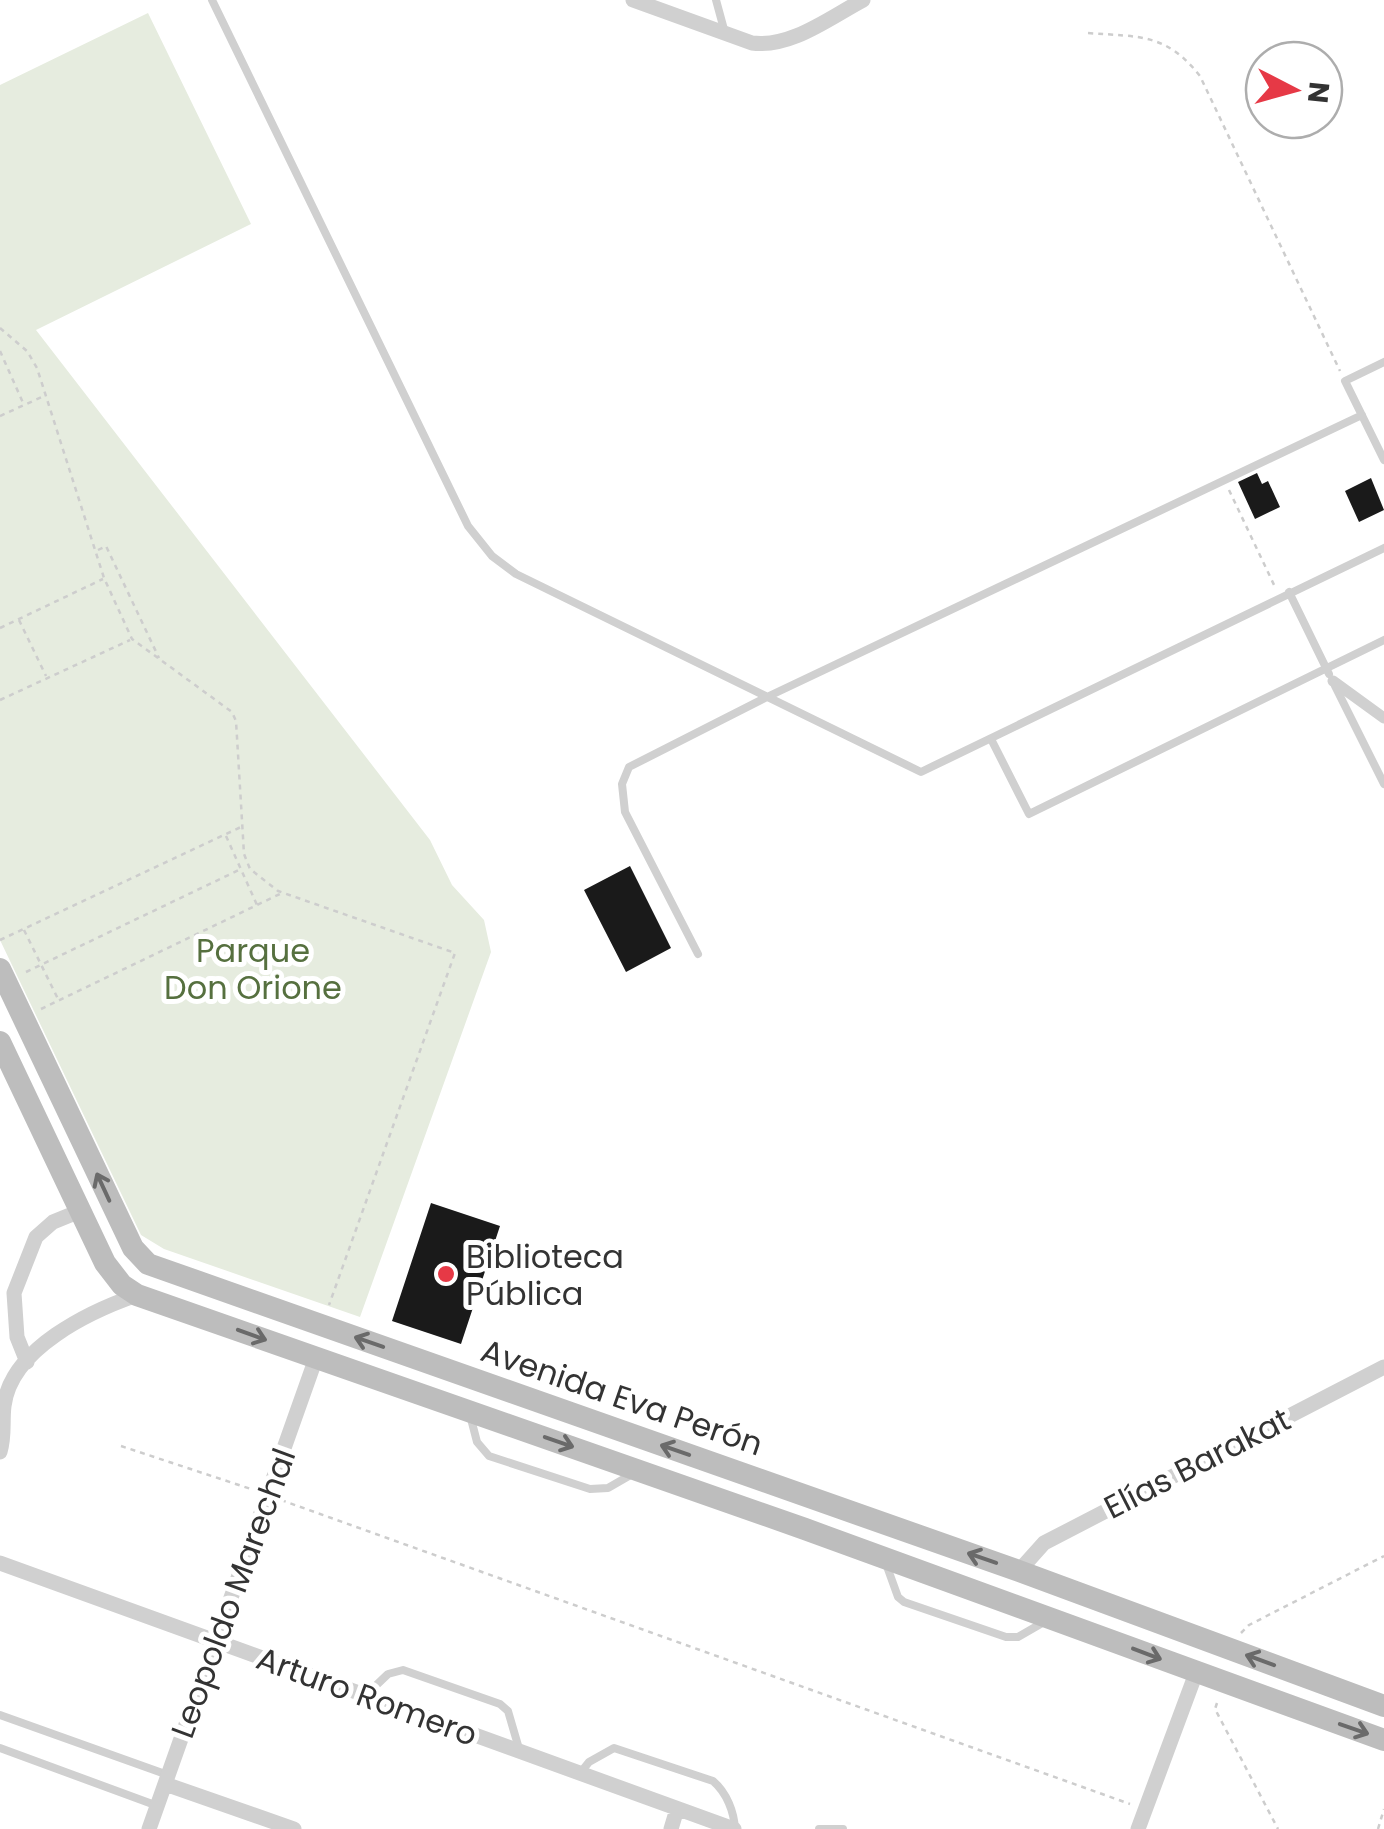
<svg xmlns="http://www.w3.org/2000/svg" width="1384" height="1829" font-family="Poppins,sans-serif">
	<rect width="100%" height="100%" fill="#fff"/>
	<path fill="#e6ecdf" d="M148 13 251 224 36 330 430 840 452 885 484 920 491 952 360 1317 164 1249 141 1235 0 940V85Z"/>
	<path fill="#1a1a1a" d="M1257 473 1262 484 1268 481 1280 507 1255 519 1238 482Z
		M1371 478 1384 510 1359 522 1345 491Z
		M630 866 671 948 626 972 584 890Z
		M431 1203 500 1226 461 1344 392 1321Z"/>
	<g fill="none" stroke-linecap="round" stroke-linejoin="round">
		<path stroke="#cdcdcd" stroke-width="2.5" stroke-dasharray="5 5" stroke-linecap="butt" d="M1088 33C1140 37 1166 33 1200 76L1340 371
			M0 328 27 351 37 368 104 578 132 639 232 712 236 721 244 854 250 869 278 891 455 953 329 1305
			M0 351 24 405
			M0 416 44 396
			M1229 490 1275 587
			M98 550 106 546 159 658
			M19 620 46 676
			M0 628 103 579
			M0 700 130 640
			M226 836 257 905
			M24 930 58 999
			M0 940 241 827
			M26 972 241 869
			M41 1009 282 893
			M121 1446 254 1490
			M281 1500 1130 1804
			M1241 1633 1249 1625 1384 1556
			M1217 1703 1215 1709 1278 1829
			M1378 1829 1384 1809"/>
		<path stroke="#d0d0d0" stroke-width="8" d="M212 0 468 526 492 556 516 574 921 772 1384 548
			M716 0 725 33
			M1384 362 1345 381 1384 460
			M1289 592 1329 674
			M1335 686 1384 784
			M991 739 1029 814 1384 640
			M698 954 625 812 622 784 629 767 767 697 1362 415
			M470 1415 477 1442 489 1456 590 1489 608 1488 634 1473
			M885 1561 898 1597 904 1602 1006 1637H1018L1044 1622
			M367 1694 388 1674 403 1670 500 1704 508 1711 520 1752
			M0 1715 168 1775
			M0 1748 155 1805
			M581 1772 589 1762 614 1748 713 1781C727 1793 734 1812 735 1829
			M819 1829H843"/>
		<path stroke="#d0d0d0" stroke-width="11" d="M1333 681 1384 718"/>
		<path stroke="#d0d0d0" stroke-width="15" d="M633 0 752 43C791 48 829 18 863 0
			M27 1362 17 1337 14 1293 36 1237 53 1222 80 1211
			M0 1452C5 1435 2 1422 4 1406 11 1348 91 1311 137 1295
			M0 1563 734 1829
			M1019 1571 1044 1543 1384 1367
			M165 1784 294 1829
			M149 1829 316 1358
			M671 1829 677 1809
			M1138 1829 1196 1673"/>
		<path stroke="#bdbdbd" stroke-width="22" d="M0 969 133 1248 148 1264 1019 1571 1384 1706
			M0 1042 105 1263 122 1285 137 1295 805 1529 1384 1740"/>
	</g>
	<defs><path id="oneway-shaft" d="M-6 0H5M1.5-3L5.5 0L1.5 3" fill="none" stroke-width="1.6" stroke-linecap="round" stroke-linejoin="round" transform="scale(2.5)"/></defs>
	<g stroke="#6a6a6a">
		<use href="#oneway-shaft" transform="translate(103 1187) rotate(-115)"/>
		<use href="#oneway-shaft" transform="translate(252 1335) rotate(20)"/>
		<use href="#oneway-shaft" transform="translate(369 1342) rotate(-161)"/>
		<use href="#oneway-shaft" transform="translate(559 1442) rotate(19)"/>
		<use href="#oneway-shaft" transform="translate(675 1450) rotate(-161)"/>
		<use href="#oneway-shaft" transform="translate(982 1558) rotate(-161)"/>
		<use href="#oneway-shaft" transform="translate(1147 1654) rotate(21)"/>
		<use href="#oneway-shaft" transform="translate(1260 1660) rotate(-160)"/>
		<use href="#oneway-shaft" transform="translate(1354 1729) rotate(19)"/>
	</g>
	<circle fill="#e63946" stroke="#fff" stroke-width="4" cx="446" cy="1274" r="10"/>
	<g text-anchor="middle" dominant-baseline="central" stroke-width="10" stroke-linejoin="round" paint-order="stroke">
		<g font-size="32" fill="#56703f" stroke="#fff">
			<text x="253" y="950">Parque<tspan x="253" dy="37">Don Orione</tspan></text>
		</g>
		<g font-size="32" fill="#333" stroke="#fff" text-anchor="start">
			<text x="466" y="1256">Biblioteca<tspan x="466" dy="37">Pública</tspan></text>
		</g>
		<g font-size="32" fill="#333" stroke="#fff">
			<text transform="translate(622 1397) rotate(19)">Avenida Eva Perón</text>
			<text transform="translate(1197 1463) rotate(-27)">Elías Barakat</text>
			<text transform="translate(233 1593) rotate(-70)">Leopoldo Marechal</text>
			<text transform="translate(367 1696) rotate(20)">Arturo Romero</text>
		</g>
	</g>
	<g transform="translate(1294 90) rotate(96)"><circle r="48" fill="#ffffff" stroke="#adadad" stroke-width="2.5"/>
	<path d="M0-8L18 38L0 25L-18 38Z" fill="#e63946"/>
	<text y="-15" font-size="28" font-weight="bold" text-anchor="middle" fill="#333333">N</text>
	</g>
</svg>
